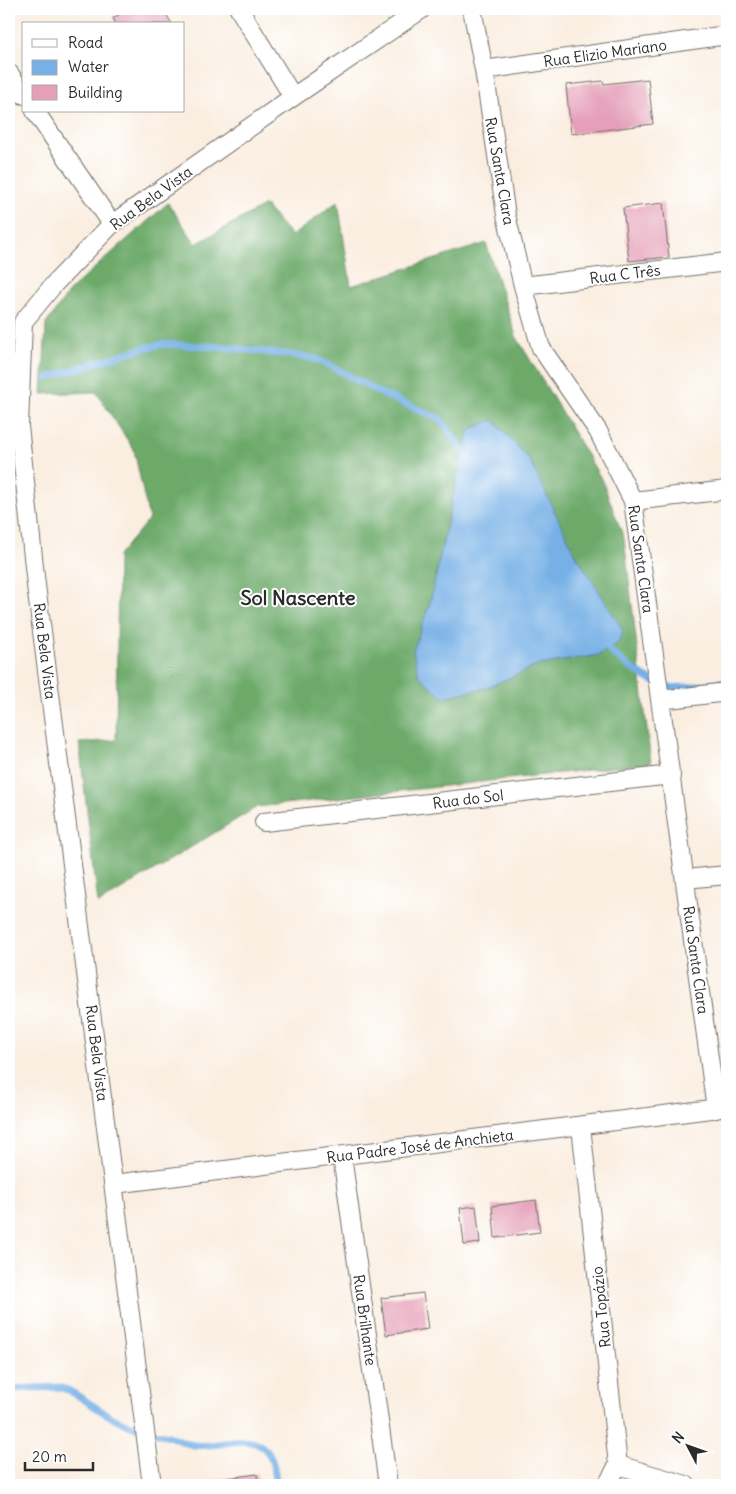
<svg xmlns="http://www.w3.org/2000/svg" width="736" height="1494" font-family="Delius,sans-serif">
	<rect width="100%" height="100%" fill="#fff"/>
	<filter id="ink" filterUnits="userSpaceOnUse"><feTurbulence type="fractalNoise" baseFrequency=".02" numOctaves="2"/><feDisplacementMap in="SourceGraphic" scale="10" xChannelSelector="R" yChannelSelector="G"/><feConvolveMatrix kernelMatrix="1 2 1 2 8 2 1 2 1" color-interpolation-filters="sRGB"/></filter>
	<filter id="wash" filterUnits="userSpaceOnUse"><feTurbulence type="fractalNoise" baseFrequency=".0096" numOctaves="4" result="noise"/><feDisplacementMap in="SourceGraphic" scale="20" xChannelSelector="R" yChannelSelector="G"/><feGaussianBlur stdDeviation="1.12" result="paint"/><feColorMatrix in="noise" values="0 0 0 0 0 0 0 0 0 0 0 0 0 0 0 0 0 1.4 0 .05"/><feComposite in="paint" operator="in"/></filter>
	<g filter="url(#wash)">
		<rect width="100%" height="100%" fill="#faeee0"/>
		<path fill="#6daa6b" stroke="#4c6a4b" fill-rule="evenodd" d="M338 201 351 286 486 243 516 336 602 480 624 538 651 763 257 807 98 904 79 743 116 740 118 556 149 519 134 450 96 392 42 394 46 324 71 289 168 203 196 244 265 205 292 236ZM470 429 575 553 622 630 599 655 539 665 486 688 443 697 413 651 430 603 458 472Z"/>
		<path fill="#76b0e6" stroke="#506e88" d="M493 420 529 459 575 553 623 630 618 643 599 655 539 665 486 688 443 697 419 676 413 651 430 603 458 472 470 429Z"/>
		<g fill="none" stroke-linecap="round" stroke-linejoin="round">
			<path stroke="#76b0e6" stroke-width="7" d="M47 378 140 349 163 344 223 347 299 356 316 359 331 366 380 393 440 419 468 457
				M604 644C614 658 651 684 669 687 686 690 710 683 727 681
				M9 1389 59 1387 68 1390C87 1400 104 1415 124 1423 138 1430 154 1432 168 1436 177 1438 185 1444 194 1445 216 1449 246 1432 265 1449 274 1458 275 1474 277 1485"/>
		</g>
		<g id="blocks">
			<path fill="#e59fb8" d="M129 9H163L172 24H116L113 18Z
				M648 79 653 124 571 134 566 85 603 81 604 84Z
				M663 203 669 257 629 261 623 208Z
				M536 1200 540 1232 495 1238 492 1206Z
				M476 1206 480 1243 464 1245 460 1208Z
				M423 1293 428 1329 386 1335 381 1298Z
				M257 1474 258 1485H214L213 1480Z"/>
		</g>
	</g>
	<g filter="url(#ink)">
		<use href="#blocks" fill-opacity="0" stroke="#736f6a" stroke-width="1"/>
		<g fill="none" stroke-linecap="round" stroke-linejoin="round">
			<g stroke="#736f6a" stroke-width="20">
				<path id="minor" d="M239 9 293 97
					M472 9 484 70 506 215 523 286 541 348 598 431 633 501 716 1109
					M484 70 727 35
					M9 73 24 95
					M35 111 112 224
					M523 286 727 262
					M633 501 727 490
					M660 700 727 692
					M264 822 671 775
					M685 879 727 875
					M581 1126 618 1465 607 1485
					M342 1156 388 1485
					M114 1184 727 1107
					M618 1465 686 1485
					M152 1485 36 585 19 426 23 322 55 283 112 224 293 97 422 9"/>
			</g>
			<use href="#minor" stroke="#fff" stroke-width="18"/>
		</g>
	</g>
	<g text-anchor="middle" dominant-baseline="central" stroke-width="4" stroke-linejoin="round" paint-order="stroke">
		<g font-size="15" fill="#2b2b2b" stroke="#fff">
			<text transform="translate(605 53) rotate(-8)">Rua Elizio Mariano</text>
			<text transform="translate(500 171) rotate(80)">Rua Santa Clara</text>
			<text transform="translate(151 198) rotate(-36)">Rua Bela Vista</text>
			<text transform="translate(625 274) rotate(-7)">Rua C Três</text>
			<text transform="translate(641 559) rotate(82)">Rua Santa Clara</text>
			<text transform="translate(45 651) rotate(83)">Rua Bela Vista</text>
			<text transform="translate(468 799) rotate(-7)">Rua do Sol</text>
			<text transform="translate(696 960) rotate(82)">Rua Santa Clara</text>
			<text transform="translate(97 1053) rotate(83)">Rua Bela Vista</text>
			<text transform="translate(420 1146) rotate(-7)">Rua Padre José de Anchieta</text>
			<text transform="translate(601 1307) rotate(-96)">Rua Topázio</text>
			<text transform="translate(365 1320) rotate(82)">Rua Brilhante</text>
		</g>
		<g font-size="20" font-weight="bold" fill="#2b2b2b" stroke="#fff">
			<text x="298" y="597">Sol Nascente</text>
		</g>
	</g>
	<rect width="736" height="1494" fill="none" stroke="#fff" stroke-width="30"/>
	<rect x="22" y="22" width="162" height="90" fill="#ffffff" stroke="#aaaaaa"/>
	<rect x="32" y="39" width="25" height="8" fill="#ffffff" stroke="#aaaaaa"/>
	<text x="68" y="48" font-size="15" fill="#2b2b2b">Road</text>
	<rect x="32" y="60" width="25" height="15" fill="#76b0e6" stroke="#aaaaaa"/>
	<text x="68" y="72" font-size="15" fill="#2b2b2b">Water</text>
	<rect x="32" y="85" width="25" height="15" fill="#e59fb8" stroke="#aaaaaa"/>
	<text x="68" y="98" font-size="15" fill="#2b2b2b">Building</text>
	<g transform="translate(688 1446) rotate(311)" stroke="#ffffff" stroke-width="4" paint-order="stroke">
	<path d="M0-4L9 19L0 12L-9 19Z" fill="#2b2b2b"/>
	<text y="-8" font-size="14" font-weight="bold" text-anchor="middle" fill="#2b2b2b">N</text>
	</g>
	<path d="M25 1462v8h68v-8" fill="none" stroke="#2b2b2b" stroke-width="2.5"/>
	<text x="32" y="1462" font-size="15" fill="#2b2b2b" stroke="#ffffff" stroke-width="4" paint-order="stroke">20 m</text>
</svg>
